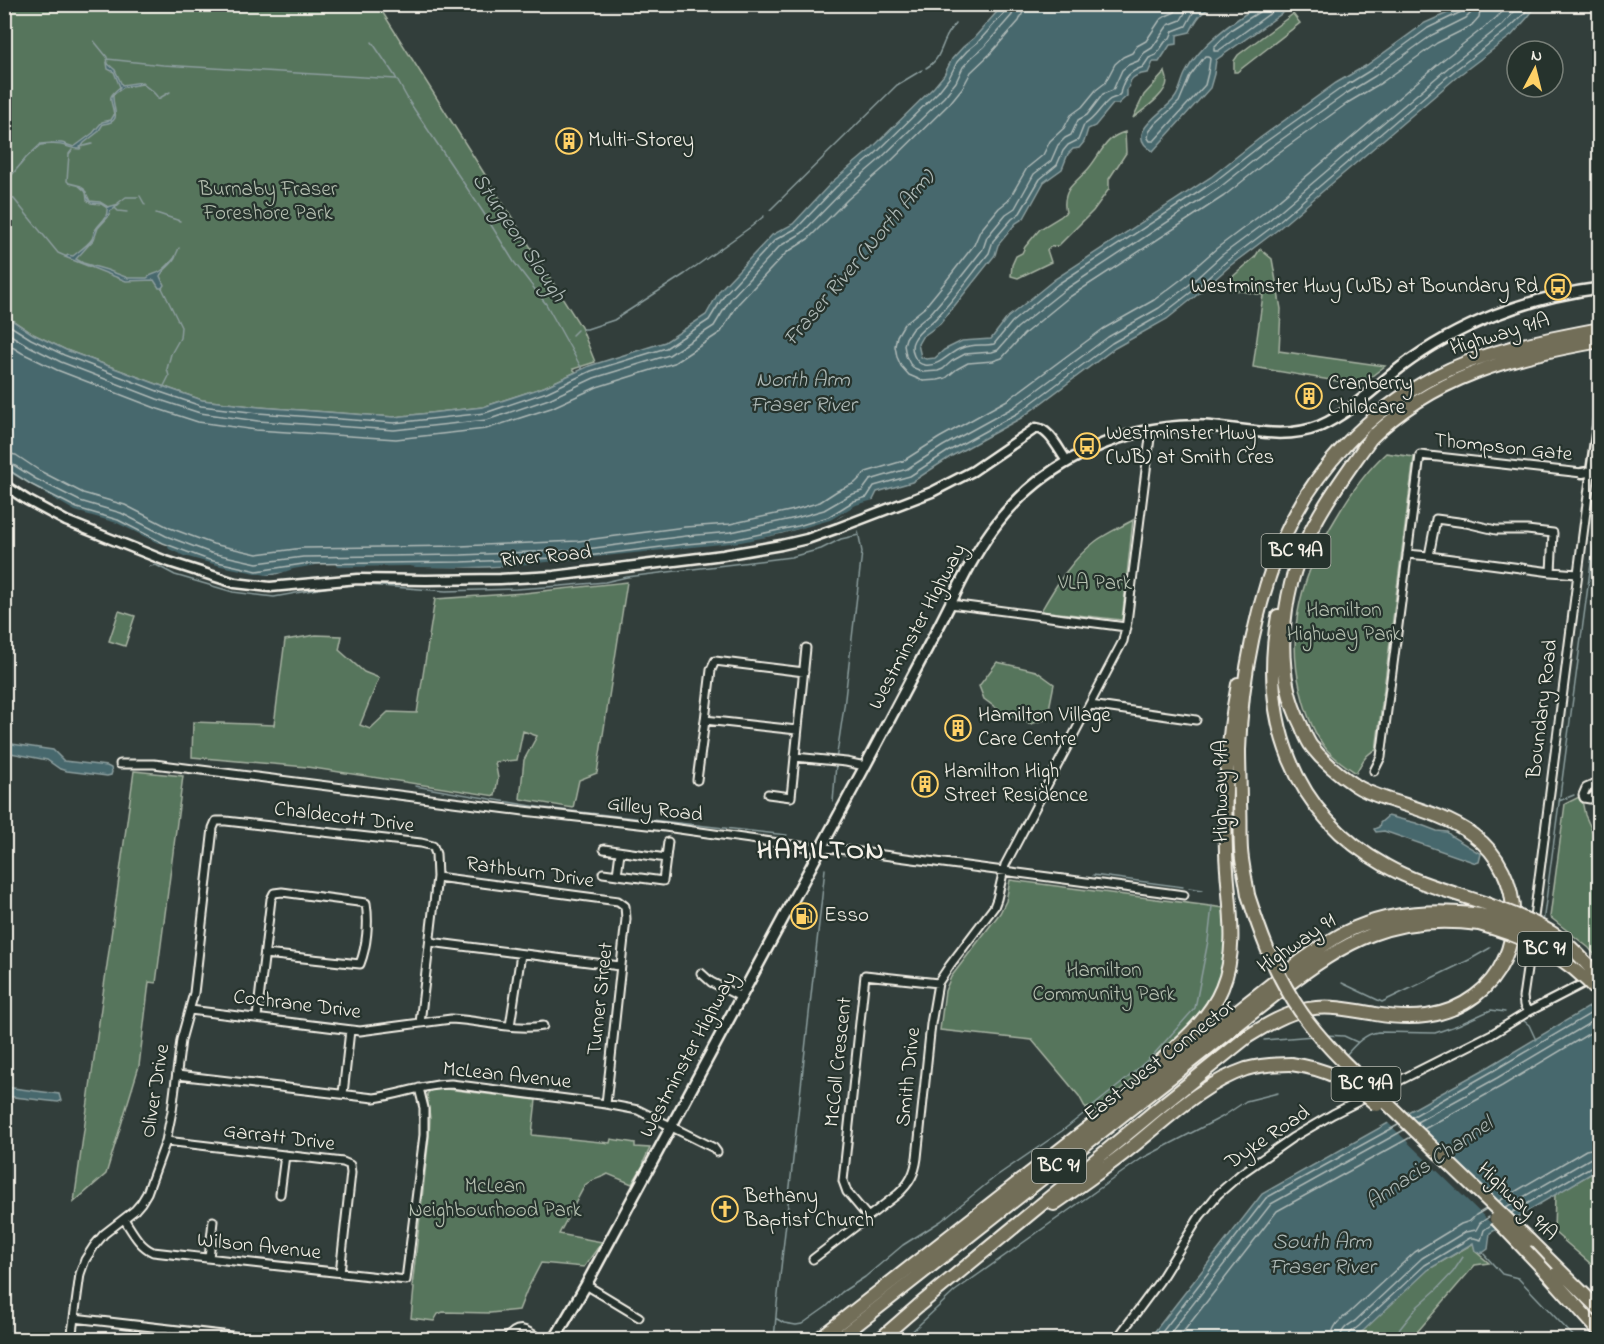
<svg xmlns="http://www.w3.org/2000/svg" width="1604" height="1344" font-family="'Indie Flower',sans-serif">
	<rect width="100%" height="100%" fill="#323e3b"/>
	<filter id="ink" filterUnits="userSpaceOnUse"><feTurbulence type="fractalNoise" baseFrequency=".0167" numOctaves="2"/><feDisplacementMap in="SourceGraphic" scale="12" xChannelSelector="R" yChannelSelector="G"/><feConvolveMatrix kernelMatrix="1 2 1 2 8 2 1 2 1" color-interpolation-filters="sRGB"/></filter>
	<g filter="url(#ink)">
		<path fill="#57745b" stroke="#a6b2a2" stroke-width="1.5" d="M5 5H378L581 327 595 362 573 369 576 372 544 387 483 407 394 417 259 407 202 400 162 386 66 350 33 334 5 315Z
			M1293 14 1300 23 1237 72H1234V61L1238 55Z
			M1165 72C1165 73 1168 80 1167 81 1167 94 1143 110 1133 118L1144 95Z
			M1125 132 1126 153 1109 179V189L1093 211 1058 246 1050 247 1047 250 1051 262 1018 278 1011 276 1012 265 1016 256 1022 253 1025 247 1040 229 1060 217 1066 212C1064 205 1065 196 1069 189 1074 182 1083 175 1089 168 1101 154 1105 137 1125 132Z
			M1260 249 1272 259 1281 309 1279 351 1385 366 1360 385 1253 367 1263 295 1230 289V279L1255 257Z
			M1386 453 1414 457 1376 750C1366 753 1361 764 1356 773 1346 766 1335 759 1327 750 1313 733 1306 713 1301 692 1285 629 1303 572 1336 518 1350 494 1365 472 1386 453Z
			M1133 520 1122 620 1041 611C1056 585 1072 559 1096 541 1107 533 1121 527 1133 520Z
			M627 582 597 773 579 780 573 808 520 799 524 760 537 736 523 731 517 760 495 762 498 778 495 796 307 767 192 757 193 722 274 725 285 640 316 635 342 636 339 650 364 672 379 678 360 725 370 729 388 712 417 713 435 599 524 593Z
			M119 611 135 616 125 646 109 641Z
			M997 662 1036 671 1054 684 1047 719 1031 724 1003 713 984 699 979 686Z
			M134 771 183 776 156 983 149 982 139 1066 106 1174 74 1202Z
			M1581 796 1585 815 1599 846V960L1589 948 1550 917 1565 804Z
			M1010 880 1225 908 1226 925 1225 961 1218 987 1196 1021 1155 1061 1093 1113 1088 1107 1086 1109 1079 1096 1032 1040 940 1030 945 991 951 977 1000 913 1006 901Z
			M446 1089 536 1100 532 1135 610 1143 611 1139 635 1143V1147L650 1148 644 1161V1164L632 1184 608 1174C600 1179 592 1179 585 1185L559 1234 602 1242 584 1267 541 1263 527 1290 519 1310 490 1313 443 1312 438 1314 434 1321 411 1318 414 1288 412 1287 429 1137 430 1118 427 1094 431 1090Z
			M1599 1169V1271L1554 1232 1555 1194Z
			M1474 1243 1475 1251 1489 1263 1475 1265 1411 1339 1334 1340 1429 1269Z"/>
		<path fill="#47676d" stroke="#8c9e9e" stroke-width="1.5" d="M1003 5H1217C1202 10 1197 18 1190 32L1177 35V44L1170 45 1159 62H1153L1148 73C1141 74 1133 75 1130 82 1128 89 1132 84 1127 89V96L1118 104H1113L1095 126 1088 129 1084 142 1079 148 1073 149 1068 154 1062 169 1044 182 1024 218 1016 223 998 245 995 255 940 324 922 337 918 344 921 357 926 359 935 358 944 350 962 341 991 339 1007 318 1055 279 1211 177 1260 138 1336 83 1367 65 1425 23 1452 11 1462 5H1537L1528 17 1512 35 1458 76 1276 231 1231 265 1197 295 1167 319 1115 348 1021 418 950 457 912 482 877 492 872 502 856 507 830 522 733 546 580 563 461 568 303 570 256 577 207 566 161 549 115 525 75 514 5 474 4 315 33 334 66 350 162 386 202 400 259 407 394 417 483 407 544 387 589 366 665 342 706 315 720 290 772 235 793 224 832 182 870 150 934 87 944 75 952 59 963 47 974 38Z
			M1259 5H1294L1216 60 1214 74 1210 88 1153 151C1122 134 1163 113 1174 99 1180 92 1181 82 1185 74 1200 44 1232 22 1259 5Z
			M107 63 115 70 122 85 142 82V84L124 87 113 95C112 109 124 122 103 124L98 132 84 143 80 149C73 149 72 148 66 146 59 144 47 144 41 145V144C46 143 61 142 65 144 68 145 71 146 74 147L93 133 102 122 111 120 114 115C112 98 105 99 120 87L114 72 108 69Z
			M79 186 84 189 90 201 100 202 108 207 119 204 114 209 110 211 108 217 98 228 94 239 76 259 83 263 107 270 128 278H147C152 273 155 275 161 271 167 267 172 261 176 256 173 265 164 268 160 276L164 285 162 288H159L154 280 126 281 65 257 68 255 73 256C79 251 88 245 92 239 95 233 92 234 96 229 101 221 108 219 107 208L101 204 91 203 87 200 86 192Z
			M5 743 53 750 64 761 107 766 111 768 112 772 111 775 107 776 67 771 60 769 47 760 5 752Z
			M1388 816 1416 823 1437 831 1447 832 1451 836 1481 854 1479 862 1476 863 1384 831 1376 832 1374 829 1379 827 1380 823Z
			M1599 1001V1169L1490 1233 1488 1249 1481 1254 1475 1251 1473 1243 1429 1269 1363 1331 1350 1339 1148 1340 1262 1194 1490 1066Z
			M5 1087 59 1094 61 1101 58 1102 5 1096Z"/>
		<path fill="#323e3b" d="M5 470 75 511 117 523 158 543H166L169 549 184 556 221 566 266 575H275L293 569 322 564H334L340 567 409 566 416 567 489 568 741 542 781 534 830 520 856 505 877 499 873 505 841 516 830 524 817 529 789 537 723 549 580 566 461 571 303 573 256 580 206 568 159 551 114 528 74 517 27 493 4 478Z
			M1403 1112 1516 1220 1499 1231 1386 1121Z"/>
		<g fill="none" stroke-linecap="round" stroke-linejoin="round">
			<path stroke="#afbab7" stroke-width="1.5" d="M1179 4 1175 12 1166 16 1160 20 1146 41 1137 46 1132 53 1123 57 1115 64 1105 83 1096 90 1082 107 1071 115 1064 128 1050 141 1043 155 1027 168 1008 201 999 208 980 231 974 245 946 281 924 308 904 324 897 336 895 346 897 357 901 366 909 375 923 381 938 380 946 378 957 369 968 363 993 361 1002 358 1024 334 1068 298 1224 196 1274 156 1349 102 1381 83 1437 43 1471 26 1479 17 1481 4
				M1190 4 1181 20 1168 25 1152 48 1144 53 1138 61 1128 65 1122 70 1113 90 1103 94 1087 115 1078 120 1071 135 1065 138 1058 145 1051 161 1034 174 1015 208 1006 214 987 237 983 249 953 287 930 314 912 329 906 338 904 345 906 356 910 364 914 368 924 372 938 371 943 369 952 361 965 354 992 352 998 350 1017 328 1063 291 1219 188 1268 149 1344 95 1375 76 1432 35 1466 18 1471 13 1472 4
				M1202 4 1194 11 1186 26 1173 31 1170 38 1165 42 1156 55 1149 58 1143 67C1131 71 1124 77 1121 90 1120 91 1121 93 1120 94 1117 99 1111 97 1108 101 1098 110 1096 118 1084 125L1078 140 1068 145 1063 151 1057 165 1040 179 1020 213 1012 219 993 241 989 253C972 274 956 297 937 317 930 325 919 330 914 340 909 349 915 364 925 365 940 367 949 352 962 348 972 344 984 346 994 344L1012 322 1058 284 1214 182 1264 143 1340 89 1371 70 1428 28 1461 12 1464 9V4
				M1261 4 1259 12 1232 29 1214 47V51H1218L1283 4
				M1205 56H1208L1210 59 1208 73 1205 85 1154 141H1150L1148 138 1149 132 1155 124 1179 102 1190 76Z
				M4 322 31 339 64 355 160 392 201 406 258 413 394 423 485 413 547 392 591 371 666 348 709 320 725 294 775 240 797 228 836 187 874 155 938 92 949 78 957 62 967 51 978 42 1006 11 1007 4
				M4 331 27 345 61 362 157 399 200 413 258 421 394 430 487 420 549 399 594 378 669 355 714 326 731 298 780 246 802 233 842 192 879 160 944 97 956 82 963 67 972 57 984 47 1012 15 1015 4
				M4 342 22 353 57 370 158 409 198 422 256 430 396 439 486 429 551 408 597 387 674 363 721 332 738 304 786 253 808 239 848 199 885 167 950 103 963 87 971 72 990 54 1019 21 1023 12 1024 4
				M4 453 16 455 40 471 83 493 125 505 170 528 213 544 257 554 303 548 460 546 578 541 685 527 730 524 794 510 820 502 837 491 855 483 866 472 903 461 939 438 1009 399 1103 329 1154 300 1183 278 1217 248 1262 214 1444 59 1496 18 1510 4
				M4 462 12 464 36 479 80 501 121 513 166 536 211 553 257 563 303 557 461 555 579 550 686 536 731 532 796 518 824 510 850 495 862 491 870 480 907 469 943 446 1014 407 1108 337 1159 308 1189 285 1222 255 1268 221 1450 66 1502 25 1521 4
				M4 470 10 471 32 485 77 508 118 520 163 543 209 560 257 571 303 564 461 562 579 557 686 544 732 540 798 526 828 517 854 501 867 497 874 486 910 476 947 452 1018 413 1112 343 1163 314 1194 290 1227 261 1272 227 1454 71 1507 30 1524 14 1530 4
				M1412 1117 1493 1071 1600 1008
				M1417 1122 1497 1078 1600 1017
				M1424 1129 1502 1086 1600 1027
				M1499 1201 1586 1150 1600 1147
				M1506 1207 1591 1158 1600 1156
				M1511 1213 1594 1165 1600 1164
				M1156 1340 1266 1198 1398 1125
				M1165 1340 1271 1204 1404 1130
				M1177 1340 1277 1211 1411 1137
				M1331 1340C1332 1326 1339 1320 1349 1313L1415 1252 1461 1224 1470 1221 1476 1215 1486 1209
				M1340 1340C1341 1329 1347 1326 1355 1321L1422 1258 1465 1232 1476 1230 1480 1223 1489 1217
				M1348 1340 1350 1333 1359 1326 1425 1265 1470 1238H1474L1481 1240 1484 1230 1491 1225"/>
			<path stroke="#8c9e9e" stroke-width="1.5" d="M94 41 107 57 108 64
				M372 42 395 76 410 103 483 212 514 262 546 304 582 369
				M107 59 163 65 396 79
				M926 68C939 61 940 50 946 38 948 33 952 29 955 24
				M142 83C148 89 154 91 158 98
				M158 99 170 92
				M80 147 92 144
				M72 150 69 154 67 181 69 183 81 186
				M11 176 26 158 41 144
				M4 194 14 199 58 253 67 257
				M140 196 145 205
				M118 203 126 197H138
				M115 208 118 211 127 212
				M770 210 897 85 922 70
				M156 213 180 221
				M175 257 179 248
				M162 288 181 327 180 338 171 354 167 369 169 376 163 388
				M582 329H587L614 320 685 274 752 226 764 216
				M572 335 577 330
				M150 566 156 565 175 575 233 592 274 597 340 585
				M354 584 446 591 516 589 561 586 605 582 627 577 791 557 821 549 841 539 859 535
				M836 760 844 707 862 552 858 531
				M415 786 544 808 787 835
				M1559 801 1574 795
				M833 802 836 764
				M1093 875 1183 887
				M1189 888 1203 890
				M1543 923 1600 496
				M1538 962 1539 951
				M1342 983 1382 1002 1469 960 1490 948
				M1524 1021 1529 1025 1536 1040
				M1325 1035 1344 1036 1357 1042
				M1264 1040 1314 1036
				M1346 1055C1355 1045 1364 1034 1378 1032L1435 1033 1458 1025 1491 1010 1505 1012
				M1482 1252 1502 1274 1518 1278 1577 1340
				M777 1319 784 1323 796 1325 802 1324 826 1307 842 1292 865 1277 903 1245 941 1221 995 1177 1062 1131 1123 1082 1154 1054 1195 1008 1208 941 1212 906
				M774 1340 777 1304 825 869
				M903 1340 955 1291 1141 1159 1222 1117 1246 1101 1278 1093
				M1391 1340 1418 1306 1436 1290 1453 1272 1463 1257"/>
			<g stroke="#f4f1e8" stroke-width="11">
				<path id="minor" d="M1407 554 1429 556 1436 519 1466 523 1496 530H1527L1553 533 1551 572 1578 574
					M1429 556 1551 572
					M950 604 1126 627
					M1090 705 1196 720
					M797 730 705 720 711 670 715 661 804 672
					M795 757 846 762 865 766
					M120 764H154L524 811 665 827 807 847 838 849 1184 895
					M1374 771 1381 757 1420 455 1582 473
					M697 780 705 720
					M1600 782 1586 788 1583 795 1584 798 1590 799 1600 791
					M768 794 791 797 806 648
					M604 849 666 858
					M603 873 663 881 668 842
					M617 875 620 852
					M437 877 618 901 625 906 626 919 606 1104
					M1533 925 1591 472
					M430 942 620 966
					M701 973 711 982 741 997
					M190 1010 360 1031 451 1019C481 1020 513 1031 543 1026
					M1528 1012 1524 1005 1523 997 1531 942
					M257 1017 271 899 274 893 282 892 366 903C369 922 367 946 360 964L265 954
					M510 1026 521 954
					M177 1075 374 1098C400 1095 424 1084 451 1084L606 1104 638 1110 714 1148 717 1152
					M343 1094 350 1030
					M166 1141 343 1162 350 1165 351 1173 340 1273
					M280 1194 285 1155
					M868 1217 847 1192 843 1181 865 975 938 983
					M124 1219C132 1231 139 1246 153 1252L406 1280 424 1135V1108L419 1088
					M209 1258 213 1221
					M813 1259 898 1194C910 1183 915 1173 917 1158L931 1024 938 983 950 965 994 907 997 899 1005 865 1123 641 1127 622 1151 430
					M586 1285 639 1317
					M74 1318 266 1340
					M71 1340 80 1274 85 1260 94 1246 104 1234 135 1210 141 1203 147 1193 166 1141 172 1111 181 1040 194 993 213 828 216 821H226L421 843 433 846 436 854 437 877 420 1023
					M506 1340C518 1322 528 1331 542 1340
					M1116 1340 1159 1282 1200 1216 1218 1194 1242 1173 1292 1138 1333 1114 1492 1034 1528 1012 1588 981"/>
			</g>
			<g stroke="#f4f1e8" stroke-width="13">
				<path id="tertiary" d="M1591 472 1600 408
					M1582 473 1600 470
					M4 485 27 500 66 521 166 561 235 583 270 587 358 579 426 580 500 579 554 576 723 555 781 545 807 539 838 528 932 492 973 471 1036 428C1050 429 1059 451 1067 461"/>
			</g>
			<g stroke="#f4f1e8" stroke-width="14">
				<path id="secondary" d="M554 1340 586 1285C678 1112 771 940 864 768 889 720 915 672 940 624 956 593 971 559 992 530 1013 501 1041 476 1072 459 1112 436 1159 424 1205 426 1243 428 1283 441 1320 426 1350 413 1375 387 1401 367 1458 324 1529 297 1600 288"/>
			</g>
			<g stroke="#f4f1e8" stroke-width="16">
				<path id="motorway" d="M1368 441C1434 375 1512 357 1600 341
					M1278 616C1260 718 1291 813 1386 866 1416 883 1452 892 1484 903
					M1248 895C1246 880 1242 865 1241 850 1240 835 1241 819 1240 804 1240 786 1239 768 1239 750 1241 678 1257 598 1286 533 1316 467 1370 411 1434 377 1486 350 1543 340 1600 329
					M1154 1067C1179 1044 1209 1020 1222 988 1240 945 1227 896 1226 852 1224 796 1227 739 1238 684
					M1054 1204C1080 1186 1107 1167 1132 1147 1167 1119 1202 1084 1246 1069 1260 1065 1276 1064 1291 1064
					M1529 1240 1600 1310
					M1548 1274 1600 1332
					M817 1340 1301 961C1315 951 1329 941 1344 933 1387 911 1434 909 1481 915
					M837 1340 1280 991C1346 940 1393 913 1479 924
					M879 1340 918 1306 1161 1106 1247 1037C1266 1025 1286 1013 1308 1009 1330 1005 1353 1010 1375 1014 1411 1020 1444 1019 1475 996 1527 957 1526 873 1473 835 1449 817 1418 809 1390 800 1378 796 1365 792 1355 785 1340 775 1322 760 1312 747 1307 741 1304 732 1301 725 1270 664 1283 581 1315 523 1331 492 1353 464 1373 435"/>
			</g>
			<use href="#minor" stroke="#26332d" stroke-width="7"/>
			<use href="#tertiary" stroke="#26332d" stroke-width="8"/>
			<use href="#secondary" stroke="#26332d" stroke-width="9"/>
			<use href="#motorway" stroke="#726e59" stroke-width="12"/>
			<g stroke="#f4f1e8" stroke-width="16" stroke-linecap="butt">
				<path id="motorway-bridge" d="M1248 895C1260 932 1272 966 1293 1000 1318 1041 1356 1074 1391 1107 1437 1152 1483 1196 1529 1240
					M1484 903C1513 914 1544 924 1567 944 1579 954 1589 967 1600 978
					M1481 915C1505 922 1528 929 1549 942
					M1479 924C1529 938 1565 955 1600 994
					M1291 1064C1328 1069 1350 1081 1377 1105
					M1496 1219 1548 1274"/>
			</g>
			<use href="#motorway-bridge" stroke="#726e59" stroke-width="12"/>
		</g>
	</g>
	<defs>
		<g id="building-ring" transform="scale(1.35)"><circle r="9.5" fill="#26332d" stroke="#ffd166" stroke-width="1.5"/><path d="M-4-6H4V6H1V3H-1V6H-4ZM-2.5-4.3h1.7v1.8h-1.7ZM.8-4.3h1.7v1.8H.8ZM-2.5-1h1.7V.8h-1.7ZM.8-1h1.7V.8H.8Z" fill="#ffd166"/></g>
		<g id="bus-ring" transform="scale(1.35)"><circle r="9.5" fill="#26332d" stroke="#ffd166" stroke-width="1.5"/><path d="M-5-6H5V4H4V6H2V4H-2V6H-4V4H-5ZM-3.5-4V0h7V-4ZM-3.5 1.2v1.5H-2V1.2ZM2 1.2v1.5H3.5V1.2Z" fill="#ffd166"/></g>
		<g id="fuel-ring" transform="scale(1.35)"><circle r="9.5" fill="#26332d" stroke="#ffd166" stroke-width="1.5"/><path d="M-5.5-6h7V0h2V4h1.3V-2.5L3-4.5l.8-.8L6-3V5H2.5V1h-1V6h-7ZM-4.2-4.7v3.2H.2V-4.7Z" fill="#ffd166"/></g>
		<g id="church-ring" transform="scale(1.35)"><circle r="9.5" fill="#26332d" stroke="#ffd166" stroke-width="1.5"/><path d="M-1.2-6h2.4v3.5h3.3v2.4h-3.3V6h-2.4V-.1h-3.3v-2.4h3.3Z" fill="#ffd166"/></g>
	</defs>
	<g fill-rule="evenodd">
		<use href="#building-ring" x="569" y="141"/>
		<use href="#bus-ring" x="1558" y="287"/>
		<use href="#building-ring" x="1309" y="396"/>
		<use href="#bus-ring" x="1087" y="446"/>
		<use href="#building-ring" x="958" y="728"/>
		<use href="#building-ring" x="925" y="784"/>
		<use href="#fuel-ring" x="804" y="916"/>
		<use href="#church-ring" x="725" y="1209"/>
	</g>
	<g text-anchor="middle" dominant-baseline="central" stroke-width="4.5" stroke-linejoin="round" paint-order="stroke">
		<g fill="#26332d" stroke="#b6b8b0" stroke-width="1.5">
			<rect x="1261.5" y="534" width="69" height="34" rx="4.5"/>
			<rect x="1518" y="932" width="54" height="34" rx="4.5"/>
			<rect x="1331.5" y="1067" width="69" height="34" rx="4.5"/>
			<rect x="1032" y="1149" width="54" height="34" rx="4.5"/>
		</g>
		<g font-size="20" font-weight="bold" fill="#f4f1e8">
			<text x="1296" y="551">BC 91A</text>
			<text x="1545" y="949">BC 91</text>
			<text x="1366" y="1084">BC 91A</text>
			<text x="1059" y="1166">BC 91</text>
		</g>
		<g font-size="21" fill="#f4f1e8" stroke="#26332d" text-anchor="start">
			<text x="588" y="141">Multi-Storey</text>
			<text x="1538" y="287" text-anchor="end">Westminster Hwy (WB) at Boundary Rd</text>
			<text x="1328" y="384">Cranberry<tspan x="1328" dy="24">Childcare</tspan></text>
			<text x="1106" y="434">Westminster Hwy<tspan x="1106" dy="24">(WB) at Smith Cres</tspan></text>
			<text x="978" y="716">Hamilton Village<tspan x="978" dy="24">Care Centre</tspan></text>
			<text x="944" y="772">Hamilton High<tspan x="944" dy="24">Street Residence</tspan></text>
			<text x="824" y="916">Esso</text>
			<text x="744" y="1197">Bethany<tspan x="744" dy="24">Baptist Church</tspan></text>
		</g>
		<g font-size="21" fill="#b5bfb0" stroke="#26332d">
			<text x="268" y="190">Burnaby Fraser<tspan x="268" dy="24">Foreshore Park</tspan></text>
			<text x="1095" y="584">VLA Park</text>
			<text x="1344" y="611">Hamilton<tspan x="1344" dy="24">Highway Park</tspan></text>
			<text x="1104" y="971">Hamilton<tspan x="1104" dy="24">Community Park</tspan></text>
			<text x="495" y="1187">McLean<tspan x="495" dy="24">Neighbourhood Park</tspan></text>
		</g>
		<g font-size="21" fill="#f4f1e8" stroke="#26332d">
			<text transform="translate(1500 335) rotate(-17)">Highway 91A</text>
			<text transform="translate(1503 448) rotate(6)">Thompson Gate</text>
			<text transform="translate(546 557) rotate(-5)">River Road</text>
			<text transform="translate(918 627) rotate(-62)">Westminster Highway</text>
			<text transform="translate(1543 709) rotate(-83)">Boundary Road</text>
			<text transform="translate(1222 791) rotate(-90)">Highway 91A</text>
			<text transform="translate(655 810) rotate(7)">Gilley Road</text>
			<text transform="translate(344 818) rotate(7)">Chaldecott Drive</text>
			<text transform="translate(530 873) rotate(8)">Rathburn Drive</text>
			<text transform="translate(1297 944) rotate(-34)">Highway 91</text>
			<text transform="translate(601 999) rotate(-84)">Turner Street</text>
			<text transform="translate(297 1005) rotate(7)">Cochrane Drive</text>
			<text transform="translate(689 1055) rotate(-62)">Westminster Highway</text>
			<text transform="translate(1160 1061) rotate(-38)">East-West Connector</text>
			<text transform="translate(839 1062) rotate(-84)">McColl Crescent</text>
			<text transform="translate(507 1076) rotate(6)">McLean Avenue</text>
			<text transform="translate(909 1077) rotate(-84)">Smith Drive</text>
			<text transform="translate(156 1091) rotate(-81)">Oliver Drive</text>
			<text transform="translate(279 1138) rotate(7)">Garratt Drive</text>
			<text transform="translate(1268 1138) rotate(-34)">Dyke Road</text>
			<text transform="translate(1517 1202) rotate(44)">Highway 91A</text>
			<text transform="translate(259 1247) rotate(6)">Wilson Avenue</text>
		</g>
		<g font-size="22" font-style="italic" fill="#afbab7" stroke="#26332d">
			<text transform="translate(518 238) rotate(56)">Sturgeon Slough</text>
			<text transform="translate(860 259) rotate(-50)">Fraser River (North Arm)</text>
			<text x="803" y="381">North Arm<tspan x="803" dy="25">Fraser River</tspan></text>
			<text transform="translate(1430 1164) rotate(-34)">Annacis Channel</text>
			<text x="1322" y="1243">South Arm<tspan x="1322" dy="25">Fraser River</tspan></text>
		</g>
		<g font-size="27" font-weight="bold" letter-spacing="1.5" fill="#f4f1e8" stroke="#26332d">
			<text x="821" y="851">HAMILTON</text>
		</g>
	</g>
	<rect width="1604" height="1344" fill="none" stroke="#26332d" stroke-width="24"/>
	<rect x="12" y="12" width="1580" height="1320" fill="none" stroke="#f4f1e8" stroke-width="2" filter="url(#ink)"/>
	<g transform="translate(1535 69) rotate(7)"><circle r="28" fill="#26332d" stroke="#787f78" stroke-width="1.5"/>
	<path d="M0-4.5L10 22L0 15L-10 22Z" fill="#ffd166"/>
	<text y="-9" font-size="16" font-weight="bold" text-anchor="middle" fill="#f4f1e8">N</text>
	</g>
</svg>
